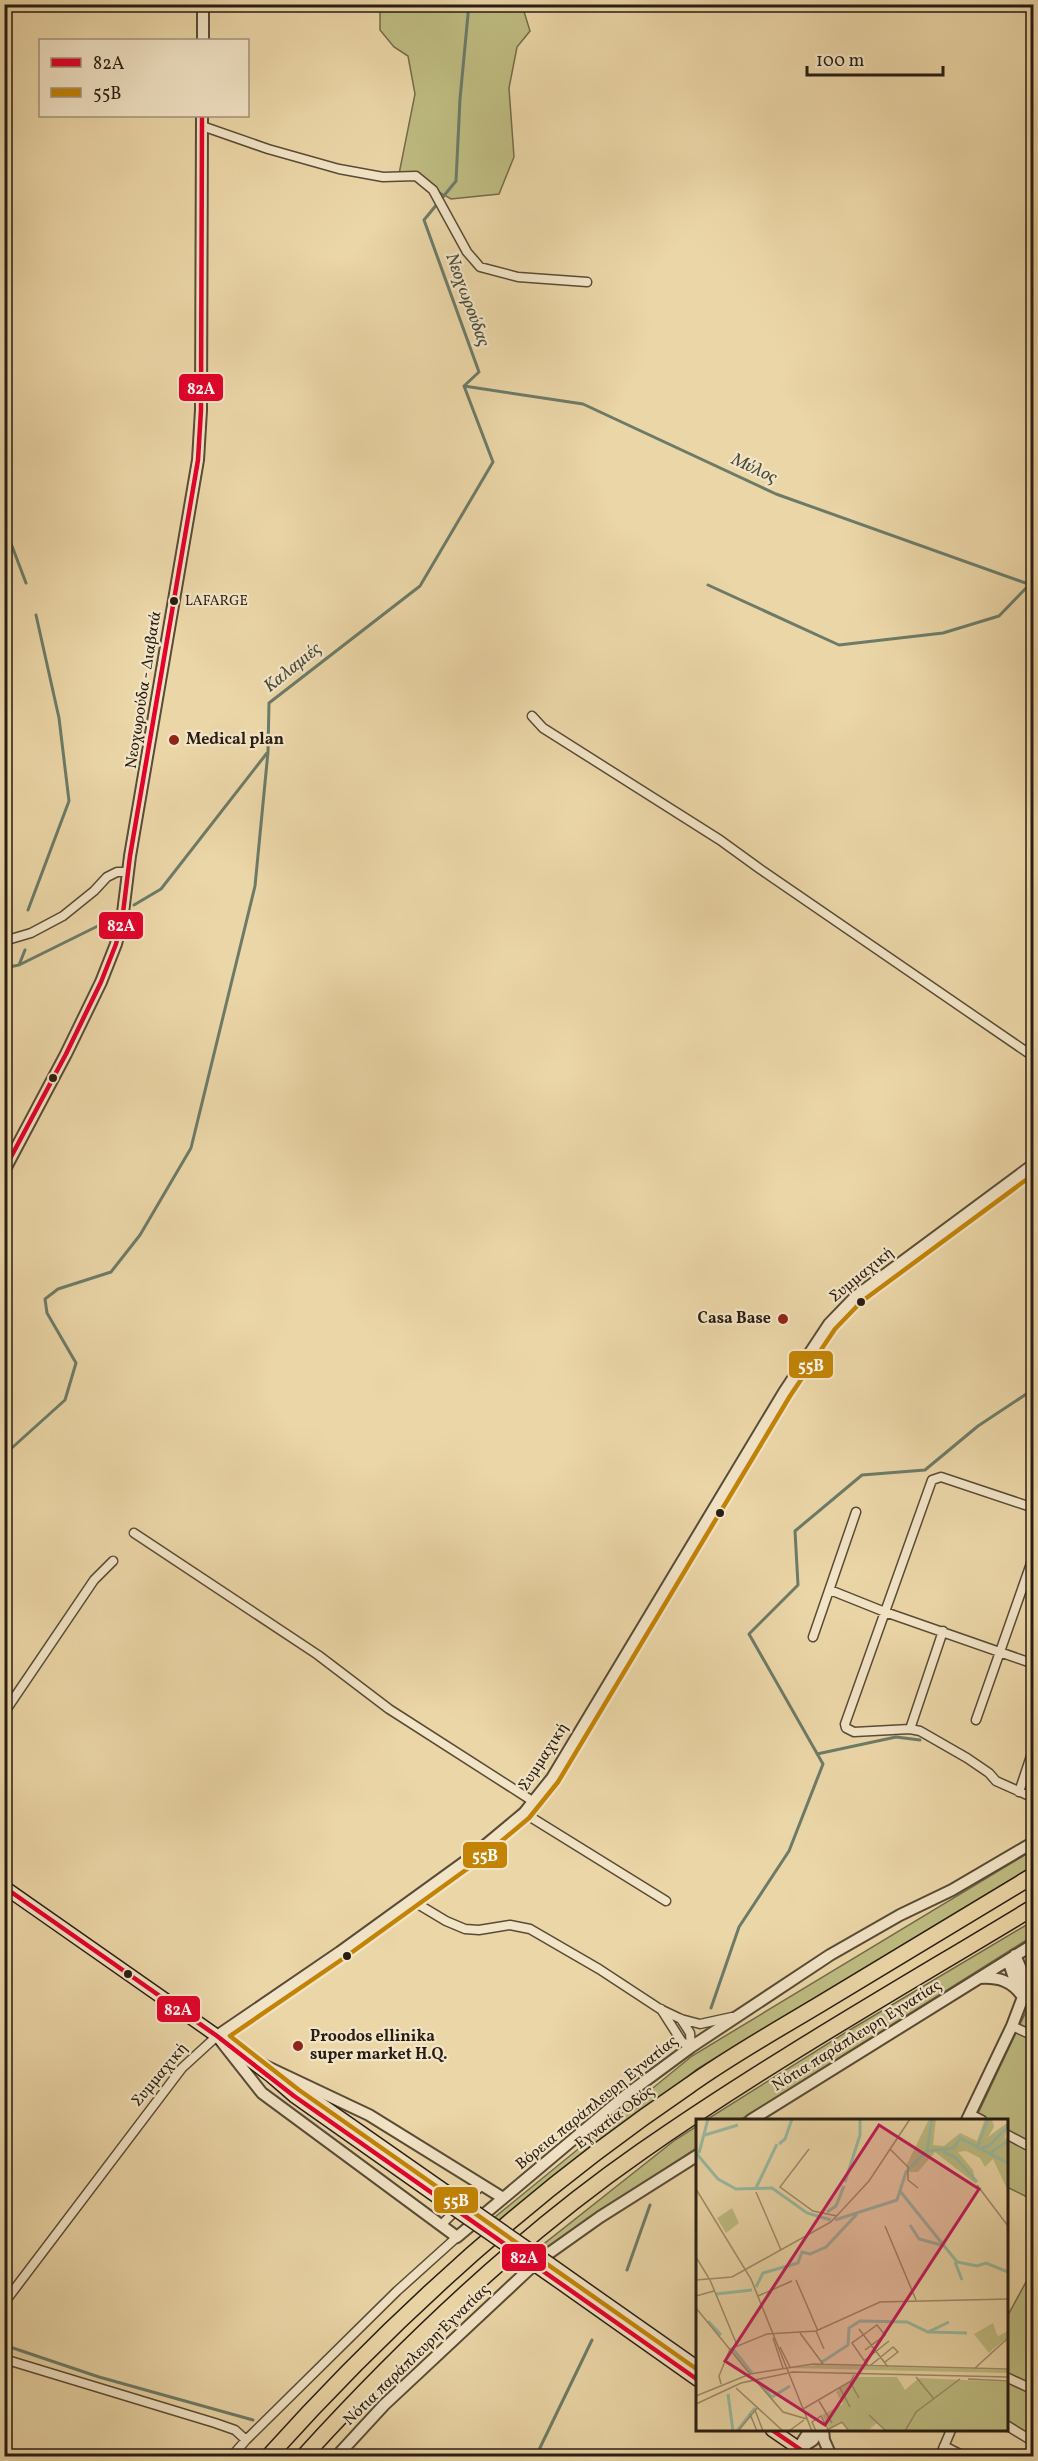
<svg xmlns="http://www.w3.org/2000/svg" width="1038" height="2461" font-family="Vollkorn,serif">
	<rect width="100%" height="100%" fill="#ebd6a7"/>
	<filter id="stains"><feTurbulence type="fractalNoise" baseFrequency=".00333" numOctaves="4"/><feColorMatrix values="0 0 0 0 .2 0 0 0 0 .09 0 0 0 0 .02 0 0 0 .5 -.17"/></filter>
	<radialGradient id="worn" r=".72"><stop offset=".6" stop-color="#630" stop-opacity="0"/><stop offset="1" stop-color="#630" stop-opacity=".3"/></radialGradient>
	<path fill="#bebc82" stroke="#736c4a" stroke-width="1.5" d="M380 5H522L530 31 517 47 509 88 514 157 499 194 451 199 437 191 420 174H399L415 94 408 56 394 47 380 30Z
		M1033 1850V1866L697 2069 503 2223 495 2217 692 2056Z
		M1033 1921V1936L740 2120H706L848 2031Z
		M1033 1960V2200L1007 2187 1006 2120H975L1030 2003 1028 1963Z
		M697 2126V2148L589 2218 547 2251 540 2247 675 2140Z
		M1033 2269V2437L1007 2421V2317Z"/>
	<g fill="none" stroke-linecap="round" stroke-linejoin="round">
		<path stroke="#6c7b68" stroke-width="3" d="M464 386 583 404 776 494 1034 586
			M4 525 26 583
			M708 585 839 645 943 633 999 616 1029 585
			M134 905 161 889 267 753
			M28 910 69 801 59 718 36 615
			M19 965 25 950
			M4 968 19 965 112 919
			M4 1455 65 1400 76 1363 47 1313 45 1299 58 1289 111 1272 140 1235 191 1148 255 886 268 752 269 703 420 586 493 462 464 386 479 372 424 220 456 181 460 99 469 4
			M817 1754 896 1737 920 1740
			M711 2008 739 1927 789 1851 823 1764 749 1634 798 1585 795 1531 862 1475 925 1470 978 1426 1034 1389
			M627 2270 650 2205
			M4 2345 99 2377 253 2420
			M536 2456 592 2340"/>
		<g stroke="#594b37" stroke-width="11">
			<path id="minor" d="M202 126 268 149 339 169 383 177 416 176 433 190 467 252 480 267 518 277 587 282
				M532 716 543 728 720 840 760 869 1034 1057
				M4 941 31 933 63 916 94 891 107 877 117 872H128
				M1034 1508 941 1477 932 1480 845 1724 846 1728 854 1732 910 1729 920 1731 967 1758 989 1773 996 1781 1034 1798
				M134 1533 318 1655 389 1709 534 1802
				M830 1590 885 1612 1034 1664
				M813 1637 856 1512
				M4 1713 94 1580 113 1561
				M976 1720 1034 1555
				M910 1729 943 1631
				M1019 1792 1034 1747
				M524 1813 666 1901
				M411 1900 446 1921 465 1929 479 1930 510 1925 530 1929 599 1969 660 2009 681 2019 700 2024 732 2017
				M661 2009 682 2042 691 2047
				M681 2019 690 2033 691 2047
				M1012 2026 1034 2036
				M970 2114 982 2120
				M1006 2134 1034 2149
				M441 2225 482 2185
				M4 2287 12 2292
				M4 2303 182 2068 217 2036
				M4 2359 215 2423 235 2430 246 2440
				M1006 2377 1034 2390
				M1006 2425 1034 2442
				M944 2446 964 2456
				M232 2456 246 2440 397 2291 457 2237
				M940 2456 951 2430"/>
		</g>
		<g stroke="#594b37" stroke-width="14">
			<path id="tertiary" d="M203 40V4
				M1034 1164 856 1296 829 1324 784 1392 552 1778 524 1813 470 1858 340 1952 217 2036 262 2093 457 2237 626 2095 691 2047 830 1955 900 1915 952 1890 1034 1842
				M4 1171 66 1054 101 982 116 944 122 921 130 856 198 460 201 410 202 116
				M1015 1955 1010 1966 1017 1987
				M980 1978C999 1977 1012 1981 1023 1997
				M259 2063 369 2115 503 2198
				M751 2120 1034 1944
				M967 2120 1012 2026 1023 1997 1024 1976 1015 1955
				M823 2430 824 2440 831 2456
				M799 2447 810 2430
				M799 2449 813 2440 820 2430
				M337 2456 384 2405 538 2261 600 2217 698 2155"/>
		</g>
		<g stroke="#281d12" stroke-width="15">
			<path id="secondary" d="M4 1887 217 2036 271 2076 294 2096 453 2208
				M286 2083 299 2089 458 2200
				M550 2264 698 2368
				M545 2272 698 2380
				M772 2430 810 2456"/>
		</g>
		<g stroke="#281d12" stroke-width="18">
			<path id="motorway" d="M269 2456C394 2317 535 2190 690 2085 732 2055 777 2030 822 2003 892 1960 963 1918 1034 1875
				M304 2456C406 2344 517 2238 642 2151 768 2063 902 1987 1034 1907"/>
		</g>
		<use href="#minor" stroke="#f2e4c6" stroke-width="8"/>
		<use href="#tertiary" stroke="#f2e4c6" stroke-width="10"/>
		<use href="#secondary" stroke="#f2e4c6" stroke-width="12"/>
		<use href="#motorway" stroke="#ebd6a7" stroke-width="15"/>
		<g stroke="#281d12" stroke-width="15" stroke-linecap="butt">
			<path id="secondary-bridge" d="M458 2200 550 2264
				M453 2208 545 2272"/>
		</g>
		<use href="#secondary-bridge" stroke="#f2e4c6" stroke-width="12"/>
		<g stroke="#f2e4c6" stroke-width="9">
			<path id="bus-1" d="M4 1170 66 1054 101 982 116 944 122 921 130 856 198 460 201 410 202 116
				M4 1887 217 2036 294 2096 698 2380
				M772 2430 810 2456"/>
		</g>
		<g stroke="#f2e4c6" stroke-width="9">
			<path id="bus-2" d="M698 2370 299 2090 230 2036 344 1958 474 1864 529 1818 558 1782 790 1396 835 1329 861 1302 1034 1174"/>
		</g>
		<use href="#bus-1" stroke="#e4002b" stroke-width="4.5"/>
		<use href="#bus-2" stroke="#c38404" stroke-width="4.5"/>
	</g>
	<g fill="#281d12" stroke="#f2e4c6" stroke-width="2">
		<circle cx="174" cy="601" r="5"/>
		<circle cx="53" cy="1078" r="5"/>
		<circle cx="861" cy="1302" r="5"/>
		<circle cx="720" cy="1513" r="5"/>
		<circle cx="347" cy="1956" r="5"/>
		<circle cx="128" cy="1974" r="5"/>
	</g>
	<g fill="#8f2418" stroke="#f2e4c6" stroke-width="2">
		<circle cx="174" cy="740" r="6"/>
		<circle cx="783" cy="1319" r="6"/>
		<circle cx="298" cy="2046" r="6"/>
	</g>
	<g text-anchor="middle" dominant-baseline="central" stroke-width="4.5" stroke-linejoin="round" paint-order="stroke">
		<g font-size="14" fill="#281d12" stroke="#f2e4c6" text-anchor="start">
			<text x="185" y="601">LAFARGE</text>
		</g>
		<g font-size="16" fill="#281d12" stroke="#f2e4c6">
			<text transform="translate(144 690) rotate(-81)">Νεοχωρούδα - Διαβατά</text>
			<text transform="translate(862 1275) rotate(-39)">Συμμαχική</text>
			<text transform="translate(544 1757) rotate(-57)">Συμμαχική</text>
			<text transform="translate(857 2036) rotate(-32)">Νότια παράπλευρη Εγνατίας</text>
			<text transform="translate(160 2075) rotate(-50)">Συμμαχική</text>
			<text transform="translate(597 2103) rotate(-39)">Βόρεια παράπλευρη Εγνατίας</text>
			<text transform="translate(615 2118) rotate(-37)">Εγνατία Οδός</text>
			<text transform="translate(417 2355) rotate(-44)">Νότια παράπλευρη Εγνατίας</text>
		</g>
		<g font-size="16" font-weight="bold" fill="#281d12" stroke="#f2e4c6" text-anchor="start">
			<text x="186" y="740">Medical plan</text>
			<text x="771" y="1319" text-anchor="end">Casa Base</text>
			<text x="310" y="2037">Proodos ellinika<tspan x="310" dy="18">super market H.Q.</tspan></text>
		</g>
		<g font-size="18" font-style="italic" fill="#4a4c3d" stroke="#f2e4c6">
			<text transform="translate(467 300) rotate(70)">Νεοχωρούδας</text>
			<text transform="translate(754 469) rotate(25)">Μύλος</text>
			<text transform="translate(293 668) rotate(-39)">Καλαμιές</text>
		</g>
	</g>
	<g transform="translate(696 2119)">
		<rect width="312" height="312" fill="#ebd6a7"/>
		<path d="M233 0H240L237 26 248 27 264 14 281 22 289 0H296L298 8 292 18 312 3 309 19 312 20V72L297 40 289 48 284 39 270 32 262 33 277 51 280 65 239 33 222 53H214L210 47ZM36 89 43 104 30 114 21 99ZM312 212V218L297 230 290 217 300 213 302 217ZM121 246 312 251V254L92 249ZM159 258H201L209 271 223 259 312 263V312H190L181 304 171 312H154L146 302 133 309 126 296 147 285 140 273Z" fill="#bebc82"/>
		<path d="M297 204 300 213 290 217 297 230 293 234 278 215Z" fill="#bebc82"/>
		<path fill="none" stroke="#99baa2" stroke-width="3" d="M9 16 42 6M83 25 89 20 96 0M281 29 292 0M284 30 294 26 312 7M231 32 258 29 264 19 312 44M247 33 259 38 281 63M295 33 312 22M0 34 22 60 40 70 76 69 111 94 135 101M3 34 12 0M149 63 164 16V0M60 69 81 25M204 72 261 143 281 147 290 144 312 153M131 93 140 87 148 67M139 101 201 81 210 53 231 32 236 0M214 106 223 120 245 126M259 143 266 161M60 168 67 154 102 144 106 133 114 135 130 128 161 95M20 175 56 171M12 202 25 216M233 213 271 214M37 230 56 254M126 243 152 226 153 209 164 202 211 203 232 213 253 203M64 264 76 278 94 267M32 275 37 312M41 312 59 289"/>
		<path fill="none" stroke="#9d8c6b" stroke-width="1.5" d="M113 30 84 68 117 92 141 97M194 30 212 48V61L222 69M281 66 312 107M0 70 55 160 116 312M60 73 85 131M189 107 220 181M0 138 14 161 41 226M0 161 36 158 135 103 173 62 214 0M100 161 122 212M0 177 18 172M62 177 96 162M0 189 54 255M163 210 192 248M120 212 128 230M104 214 127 245M77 219 87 249M84 228 94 248M169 231 189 216 181 206 156 224 172 247M169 241 193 222M175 246 197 228 202 233 189 243M278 250 312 219M220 258 238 280M272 260 312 262M61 263 87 293 111 300M154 263 163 279M25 265 23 257 34 230 71 215 120 212 184 183 312 180M40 269 87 312M144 269 154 288M0 277 54 255 117 245 312 250M123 282 136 304M0 285 45 264 97 253 312 258M107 290 155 262 158 256M59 291 67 312M54 295 61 312M173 296 190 312M42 312 62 288M93 312 108 301M120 312 116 303 125 297 133 312M129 312 146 303 153 312M209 312 220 293 264 260"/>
		<path fill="#c2185b" fill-opacity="0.15" stroke="#c2185b" stroke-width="3" d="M183 6 283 70 129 306 29 242Z"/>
		<rect width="312" height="312" fill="none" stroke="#281d12" stroke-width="3"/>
	</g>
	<g stroke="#f2e4c6" stroke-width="2">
		<rect x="178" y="373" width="46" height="29" rx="6" fill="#e4002b"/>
		<rect x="98" y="911" width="46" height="29" rx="6" fill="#e4002b"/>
		<rect x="788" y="1350" width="46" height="29" rx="6" fill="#c38404"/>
		<rect x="462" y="1841" width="46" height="28" rx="6" fill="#c38404"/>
		<rect x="156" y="1995" width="45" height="28" rx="6" fill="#e4002b"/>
		<rect x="433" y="2186" width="46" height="28" rx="6" fill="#c38404"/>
		<rect x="501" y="2243" width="46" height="29" rx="6" fill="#e4002b"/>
	</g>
	<g font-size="16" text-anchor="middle" font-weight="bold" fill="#fff">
		<text x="201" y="394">82Α</text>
		<text x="121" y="931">82Α</text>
		<text x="811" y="1371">55Β</text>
		<text x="485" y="1861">55Β</text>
		<text x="178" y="2015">82Α</text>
		<text x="456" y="2206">55Β</text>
		<text x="524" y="2263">82Α</text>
	</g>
	<rect width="1038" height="2461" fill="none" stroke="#ebd6a7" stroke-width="24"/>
	<rect x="6" y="6" width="1026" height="2449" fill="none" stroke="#281d12" stroke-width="3"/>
	<rect x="12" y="12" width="1014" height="2437" fill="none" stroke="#281d12" stroke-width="1.5"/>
	<rect x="39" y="39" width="210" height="78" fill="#f2e4c6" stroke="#a1947e" stroke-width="1.5"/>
	<rect x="51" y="58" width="30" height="9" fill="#e4002b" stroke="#a1947e" stroke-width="1.5"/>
	<text x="93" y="69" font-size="18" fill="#281d12">82Α</text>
	<rect x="51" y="88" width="30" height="9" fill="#c38404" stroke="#a1947e" stroke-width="1.5"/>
	<text x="93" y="99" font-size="18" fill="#281d12">55Β</text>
	<path d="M807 66v9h136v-9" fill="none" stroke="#281d12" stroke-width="3"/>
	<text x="816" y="66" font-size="18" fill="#281d12" stroke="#f2e4c6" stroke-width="4.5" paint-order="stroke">100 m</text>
	<rect width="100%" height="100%" filter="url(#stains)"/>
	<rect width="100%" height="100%" fill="url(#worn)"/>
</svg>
